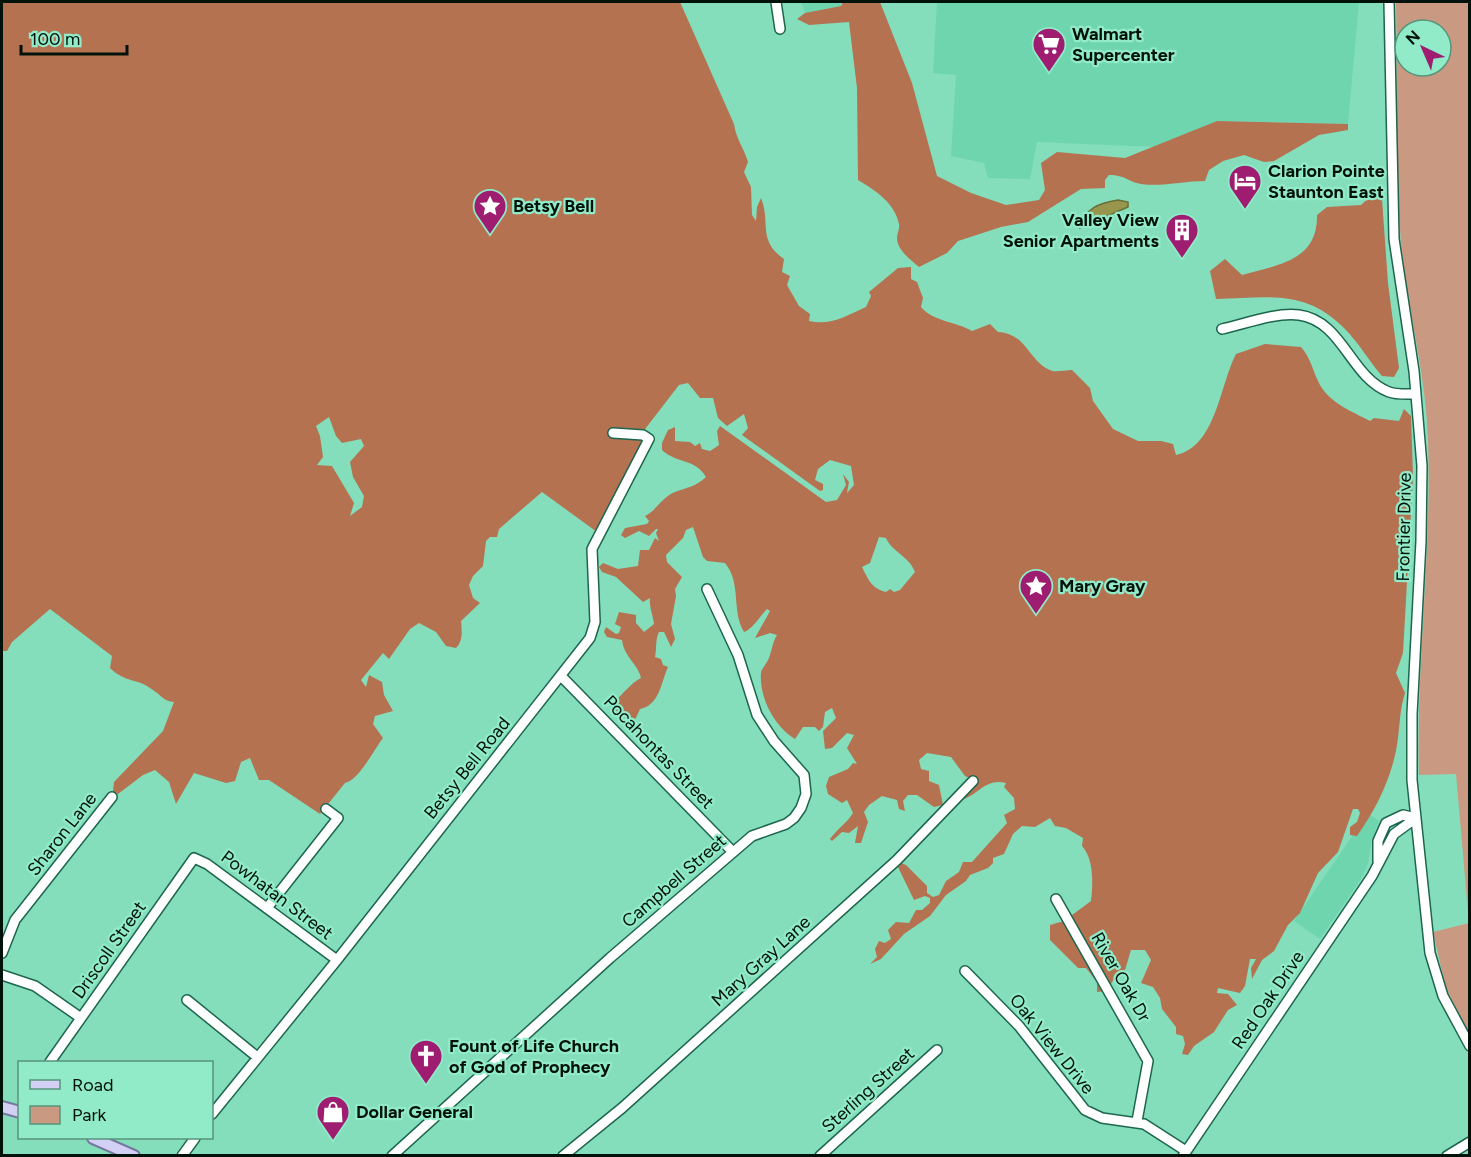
<svg xmlns="http://www.w3.org/2000/svg" width="1471" height="1157" font-family="Figtree,sans-serif">
	<rect width="100%" height="100%" fill="#84debb"/>
	<path fill="#6fd5af" d="M801 2H841V6L805 13Z
		M937 2H1359L1348 124 1217 121 1157 147 1037 142 1030 179 988 178 984 163 951 156 956 75 933 73Z
		M1368 813 1379 821 1372 839 1368 864 1361 879 1320 939 1294 921Z"/>
	<path fill="#ca9981" fill-rule="evenodd" d="M1396 2H1469V1033L1446 989 1433 932 1469 923 1456 774 1419 775C1416 663 1432 552 1428 440 1426 373 1407 308 1401 242 1394 162 1398 81 1396 2ZM1405 30H1441V66H1405Z"/>
	<path fill="#b47251" fill-rule="evenodd" d="M2 2H680L734 124C736 139 744 148 748 162L744 172 751 187 752 215 756 221 757 207 761 198C771 223 757 240 784 259L782 272 790 276 787 285 799 306 810 314 809 321C830 326 846 316 866 307L871 296 869 292 898 268 911 267V279L917 282 923 298 921 307C934 322 955 321 972 331L990 324 998 332C1028 334 1028 362 1052 371 1057 372 1066 370 1072 370L1090 388 1093 401 1113 429 1138 441H1161L1173 444 1176 455C1216 447 1220 384 1236 354L1265 344 1301 347C1311 358 1313 372 1320 385 1330 403 1353 412 1370 421L1374 418 1399 421 1404 409 1411 416 1413 476 1403 653 1396 673 1405 693C1400 709 1400 722 1398 738 1394 773 1377 808 1357 836L1350 835V827L1357 822 1360 813 1358 809H1353L1338 852 1318 873 1300 913 1288 925 1274 951 1262 960 1252 979 1251 968 1256 959H1250L1245 986 1240 993 1218 988 1217 993 1228 994 1237 1005 1228 1010 1214 1032 1194 1046 1188 1055 1182 1054 1185 1044 1183 1036 1176 1034V1027L1162 1009 1160 998 1153 987 1141 983 1151 960 1145 950H1131L1125 970 1115 977 1107 991 1097 992V982L1086 968H1078L1050 940V925L1064 921 1091 901C1093 884 1094 859 1082 846L1083 838 1066 828 1055 826 1050 818 1035 827 1022 826 1013 834 1004 854 993 858V863L988 868 970 875 966 881 946 895 930 916 904 934 881 959 870 964 877 957 875 949 879 941 885 943 891 939 888 930 896 922 909 923 916 910H922L930 903V898L925 896 914 900 898 867 901 863 906 865 927 886V893L933 897 939 895 946 881 959 872 963 862H972L1007 823 1004 815 1015 809 1014 798 1004 787 1006 783C986 778 980 793 964 799L963 796 974 780 965 776 951 757 927 753 919 760 921 769 929 771V781L939 785 943 805 934 807 917 795H908L903 801 905 811 899 809 897 800 882 796 869 805 864 812 868 822 861 843H855L858 826 849 833 842 832 832 841 830 839C837 829 847 823 853 813L847 800 842 803 828 794 826 786 829 777 848 769 853 763 857 764 847 748 854 735 847 733 832 748 825 749 823 731 836 718 832 708 825 712 823 727 819 731 815 727H803L795 739C774 726 759 697 761 673 761 669 766 665 768 660 772 652 772 643 777 635L770 633 755 638 770 611 767 609C760 616 753 629 744 632 731 610 742 584 725 563L707 561 703 557 693 527 686 530 683 538 666 555 667 562 682 577 675 589 676 596 671 624 675 639 671 647 664 632H659C655 640 657 648 655 657L661 659 663 665 668 667C661 682 660 705 640 709L633 724 614 709 615 701C625 692 630 684 641 678 638 664 624 657 622 640L607 637 604 632 606 627 616 634 619 633 621 627 615 624 619 612 636 615V623L644 632 654 624C653 615 649 607 650 598L643 602 616 577 602 572 599 567 603 563 618 569 638 566 640 550H649L655 538 659 541 656 533 658 529H656L649 536 639 531 625 538 621 535 625 528 647 524 649 521 645 516C656 511 662 497 675 492 686 488 697 486 706 477 695 458 677 464 662 450V443L668 430 675 427V441L690 442 695 446 700 443 702 449 710 451 719 445 717 431 720 426 826 502 837 500 846 485 843 474 849 482 847 493 854 485 851 466 830 460 818 469 815 480 823 484V490L820 491 742 435 748 428 744 414 727 426 718 418 713 398H700L688 383 679 385 642 433 643 441 597 532 542 492 499 529 497 537H490L486 541 483 566 473 576 469 585 473 598 480 603 461 621C462 631 463 641 456 648L446 646 436 632 419 623 410 629 389 659 383 653 361 680 366 687 369 675 382 682 384 695 393 711 375 716 373 724 383 738C373 751 359 780 345 783L320 814 269 780H259L250 758 241 762 235 781 226 783 194 773 176 804 169 782 155 770 143 775 118 794 113 791 114 782 163 731 174 702C163 701 161 695 153 690 138 678 125 683 110 668L112 656 50 609 12 642 7 651H2ZM329 417 336 436 342 443 361 439 364 446 350 462 353 477 364 496 362 507 350 516 354 503 332 466 317 465 323 457 320 436 316 426ZM879 537 886 538C892 552 909 556 915 572L900 590 894 592 890 589 886 592C872 589 868 579 862 567L870 563Z
		M843 2H880L912 83 937 176 971 193 1006 205 1039 200 1045 190 1041 163 1057 152 1125 158 1217 121 1348 124V130L1319 135 1274 161 1264 162 1244 155 1223 161 1209 170 1205 181C1184 181 1162 187 1141 184 1128 182 1126 175 1109 175L1105 180V188L1081 189 1028 222 1001 227 958 241 947 253 919 267C911 260 897 250 897 238 897 233 900 229 899 224 895 203 875 190 858 180L857 88 849 22 809 25 797 19 805 13 841 6Z
		M1375 192 1382 199 1388 283 1399 368 1394 377 1382 376C1369 361 1359 343 1345 329 1305 288 1267 298 1216 299L1210 271 1225 259 1242 275C1277 265 1318 261 1317 215L1327 207 1361 205Z"/>
	<path fill="#98954d" stroke="#6a6e39" stroke-width="1.5" d="M1118 200 1128 202V207L1080 228C1085 208 1099 203 1118 200Z"/>
	<g fill="none" stroke-linecap="round" stroke-linejoin="round">
		<g stroke="#1d664e" stroke-width="12">
			<path id="minor" d="M776 2 780 29
				M1389 2 1394 239 1414 371 1422 466 1421 541 1412 714V780L1430 953 1443 996 1470 1046
				M1222 329C1245 324 1275 312 1299 315 1343 321 1350 377 1389 392 1397 395 1408 394 1416 394
				M561 676 733 852
				M1378 861V841L1386 823 1403 815 1416 818
				M1056 899 1148 1061 1137 1121
				M267 908 338 818 326 809
				M2 953 15 920 112 797
				M965 971 1019 1026 1085 1110 1102 1118 1144 1124 1186 1151
				M2 975 35 986 81 1018
				M187 1000 256 1056
				M50 1062 194 858 207 864 337 960
				M212 1114 337 960 590 638 595 622 592 549 649 439 643 435 613 433
				M182 1156 195 1138
				M392 1156 610 958 752 836 786 824 794 818 801 808 806 794 804 775 774 741 757 715 738 655 707 589
				M563 1156 622 1108 897 860 973 781
				M820 1156 937 1050
				M1183 1156 1372 876 1394 834 1416 818
				M1447 1156 1470 1142"/>
		</g>
		<g stroke="#75799e" stroke-width="14">
			<path id="major" d="M2 1107 20 1112
				M93 1138 134 1156"/>
		</g>
		<use href="#minor" stroke="#fff" stroke-width="9"/>
		<use href="#major" stroke="#d2d0f5" stroke-width="10"/>
	</g>
	<defs>
		<g id="supermarket-pin" transform="scale(1.725)"><path d="M0 17L-7.5 6A9.5 9.5 0 1 1 7.5 6Z" fill="#9e1d70" stroke="#91ebc8"/><path d="M-6-5.5h2.5l.6 2H6L4.5 2H-2.5L-4.4-4H-6ZM-1.5 3.2a1.3 1.3 0 1 0 .1 0ZM3 3.2a1.3 1.3 0 1 0 .1 0Z" fill="#fff"/></g>
		<g id="hotel-pin" transform="scale(1.725)"><path d="M0 17L-7.5 6A9.5 9.5 0 1 1 7.5 6Z" fill="#9e1d70" stroke="#91ebc8"/><path d="M-6-4.5h1.5V1H6V5H4.5V3h-9V5H-6ZM-4 0a1.8 1.8 0 1 1 3.6 0ZM.5 0V-2.5h3Q6-2.5 6 0Z" fill="#fff"/></g>
		<g id="sight-pin" transform="scale(1.725)"><path d="M0 17L-7.5 6A9.5 9.5 0 1 1 7.5 6Z" fill="#9e1d70" stroke="#91ebc8"/><path d="M0-6L1.8-2.2L6-1.7L2.9 1.2L3.7 5.4L0 3.3L-3.7 5.4L-2.9 1.2L-6-1.7L-1.8-2.2Z" fill="#fff"/></g>
		<g id="building-pin" transform="scale(1.725)"><path d="M0 17L-7.5 6A9.5 9.5 0 1 1 7.5 6Z" fill="#9e1d70" stroke="#91ebc8"/><path d="M-4-6H4V6H1V3H-1V6H-4ZM-2.5-4.3h1.7v1.8h-1.7ZM.8-4.3h1.7v1.8H.8ZM-2.5-1h1.7V.8h-1.7ZM.8-1h1.7V.8H.8Z" fill="#fff"/></g>
		<g id="church-pin" transform="scale(1.725)"><path d="M0 17L-7.5 6A9.5 9.5 0 1 1 7.5 6Z" fill="#9e1d70" stroke="#91ebc8"/><path d="M-1.2-6h2.4v3.5h3.3v2.4h-3.3V6h-2.4V-.1h-3.3v-2.4h3.3Z" fill="#fff"/></g>
		<g id="shop-pin" transform="scale(1.725)"><path d="M0 17L-7.5 6A9.5 9.5 0 1 1 7.5 6Z" fill="#9e1d70" stroke="#91ebc8"/><path d="M-5-2.5h2.3a2.7 3.5 0 0 1 5.4 0H5L5.5 6h-11ZM-1.5-2.5h3a1.5 2.3 0 0 0-3 0Z" fill="#fff"/></g>
	</defs>
	<g fill-rule="evenodd">
		<use href="#supermarket-pin" x="1049" y="44"/>
		<use href="#hotel-pin" x="1245" y="181"/>
		<use href="#sight-pin" x="490" y="206"/>
		<use href="#building-pin" x="1182" y="230"/>
		<use href="#sight-pin" x="1036" y="586"/>
		<use href="#church-pin" x="426" y="1056"/>
		<use href="#shop-pin" x="333" y="1112"/>
	</g>
	<g text-anchor="middle" dominant-baseline="central" stroke-width="4.5" stroke-linejoin="round" paint-order="stroke">
		<g font-size="18" font-weight="bold" fill="#001209" stroke="#91ebc8" text-anchor="start">
			<text x="1072" y="34">Walmart<tspan x="1072" dy="21">Supercenter</tspan></text>
			<text x="1268" y="171">Clarion Pointe<tspan x="1268" dy="21">Staunton East</tspan></text>
			<text x="513" y="206">Betsy Bell</text>
			<text x="1159" y="220" text-anchor="end">Valley View<tspan x="1159" dy="21">Senior Apartments</tspan></text>
			<text x="1059" y="586">Mary Gray</text>
			<text x="449" y="1046">Fount of Life Church<tspan x="449" dy="21">of God of Prophecy</tspan></text>
			<text x="356" y="1112">Dollar General</text>
		</g>
		<g font-size="18" fill="#001209" stroke="#91ebc8">
			<text transform="translate(1404 527) rotate(-89)">Frontier Drive</text>
			<text transform="translate(659 752) rotate(46)">Pocahontas Street</text>
			<text transform="translate(467 768) rotate(-51)">Betsy Bell Road</text>
			<text transform="translate(62 834) rotate(-52)">Sharon Lane</text>
			<text transform="translate(674 881) rotate(-41)">Campbell Street</text>
			<text transform="translate(277 895) rotate(37)">Powhatan Street</text>
			<text transform="translate(109 950) rotate(-55)">Driscoll Street</text>
			<text transform="translate(761 961) rotate(-42)">Mary Gray Lane</text>
			<text transform="translate(1121 977) rotate(60)">River Oak Dr</text>
			<text transform="translate(1268 1000) rotate(-56)">Red Oak Drive</text>
			<text transform="translate(1052 1044) rotate(51)">Oak View Drive</text>
			<text transform="translate(868 1090) rotate(-42)">Sterling Street</text>
		</g>
	</g>
	<rect width="1471" height="1157" fill="none" stroke="#001209" stroke-width="6"/>
	<rect x="18" y="1061" width="195" height="78" fill="#91ebc8" stroke="#57947c" stroke-width="1.5"/>
	<rect x="30" y="1080" width="30" height="9" fill="#d2d0f5" stroke="#57947c" stroke-width="1.5"/>
	<text x="72" y="1091" font-size="18" fill="#001209">Road</text>
	<rect x="30" y="1106" width="30" height="18" fill="#ca9981" stroke="#57947c" stroke-width="1.5"/>
	<text x="72" y="1121" font-size="18" fill="#001209">Park</text>
	<g transform="translate(1423 48) rotate(316)"><circle r="28" fill="#91ebc8" stroke="#57947c" stroke-width="1.5"/>
	<path d="M0-4.5L10 22L0 15L-10 22Z" fill="#9e1d70"/>
	<text y="-9" font-size="16" font-weight="bold" text-anchor="middle" fill="#001209">N</text>
	</g>
	<path d="M21 45v9h106v-9" fill="none" stroke="#001209" stroke-width="3"/>
	<text x="30" y="45" font-size="18" fill="#001209" stroke="#91ebc8" stroke-width="4.5" paint-order="stroke">100 m</text>
</svg>
